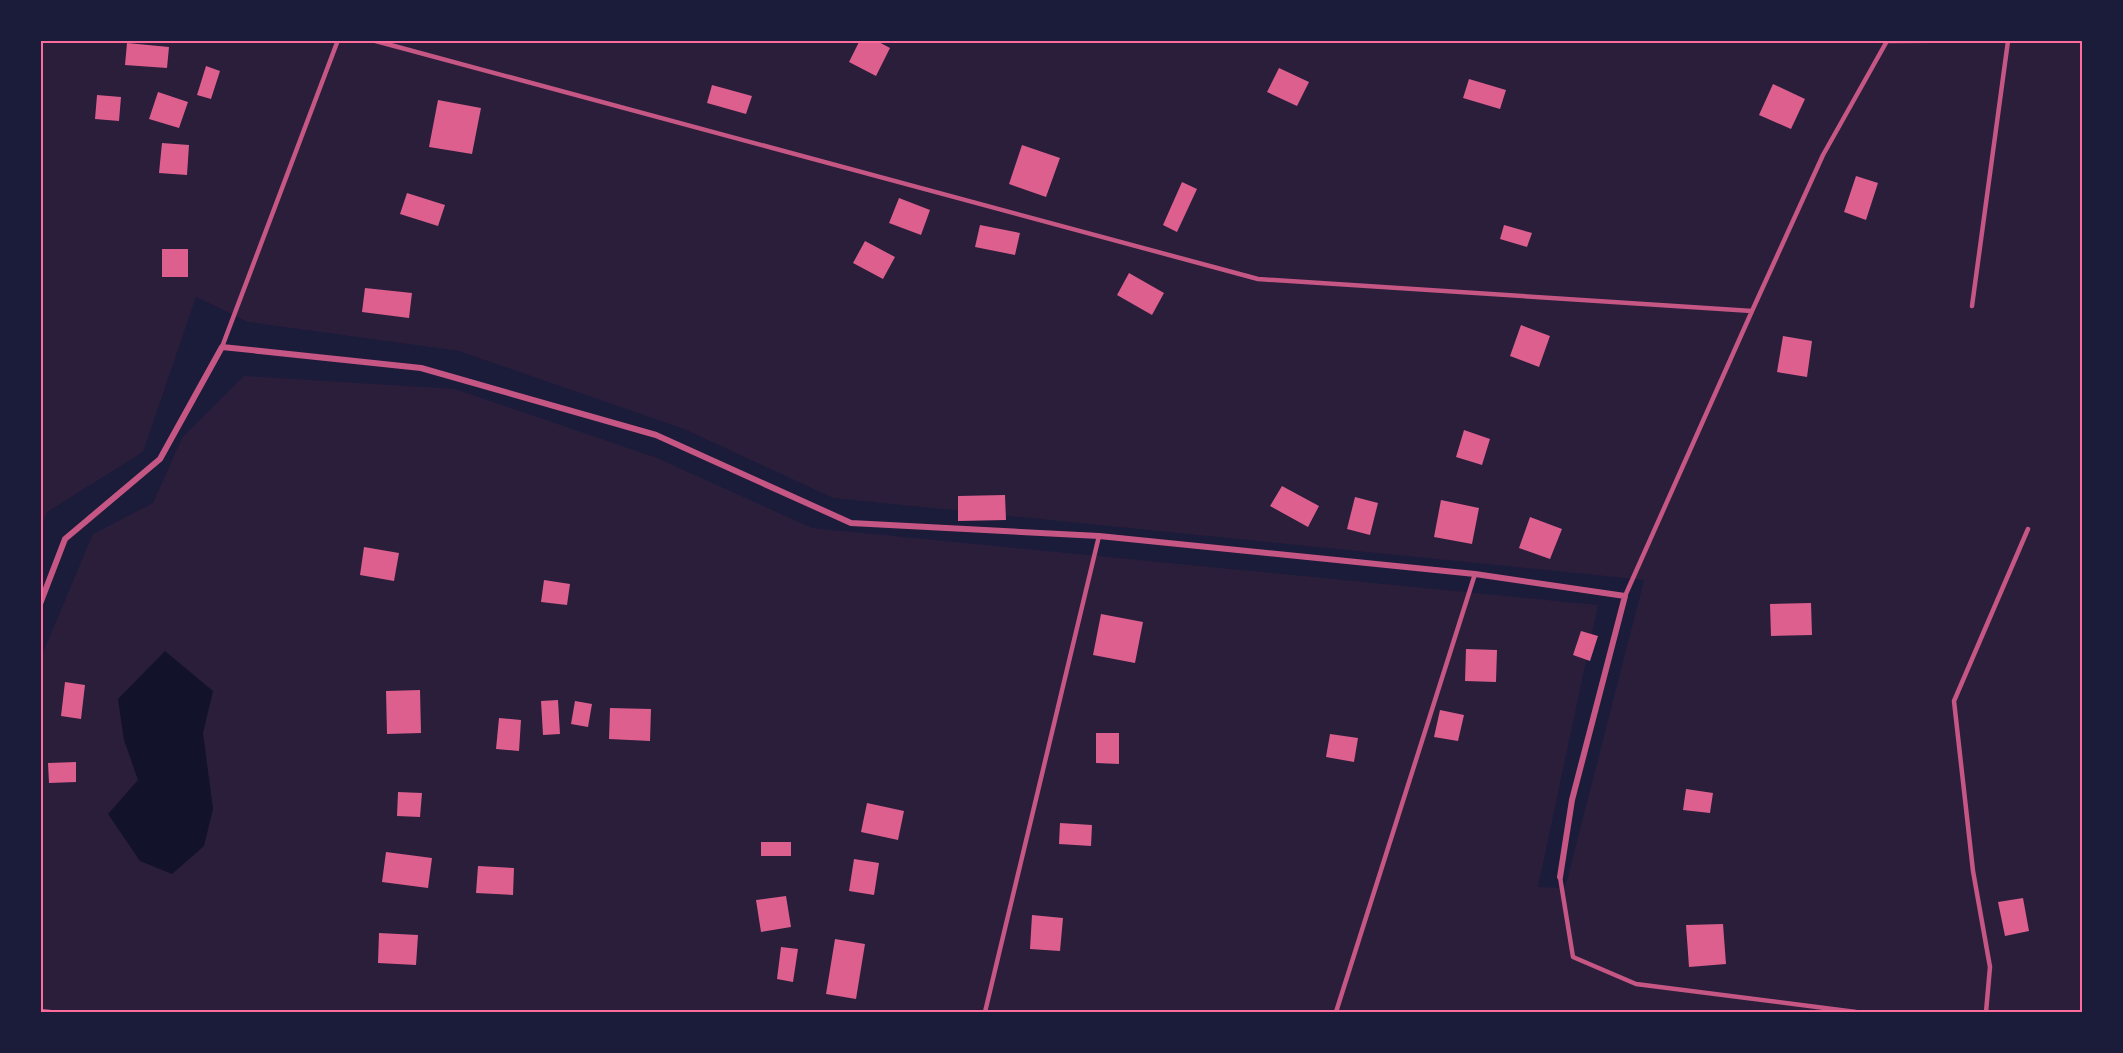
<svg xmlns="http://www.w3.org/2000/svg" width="2123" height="1053" font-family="Helvetica,sans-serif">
	<rect width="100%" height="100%" fill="#1b1b3a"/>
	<path fill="#2a1e3b" d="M41 41H2082V1012H41V657L93 534 153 503 182 438 244 376 455 389 657 458 812 528 1598 605 1538 887 1565 888 1644 580 833 498 684 429 459 351 248 322 196 297 143 452 47 512 41 529Z"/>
	<path fill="#12122b" d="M165 651 213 691 203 733 213 809 204 846 172 874 140 861 108 814 138 780 124 740 118 699Z"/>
	<path fill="#dd5f8e" d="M860 40H875L890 48 876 76 849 62Z
		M127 43 169 47 167 68 125 65Z
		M206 66 220 71 211 99 197 95Z
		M1279 68 1309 82 1297 106 1267 92Z
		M1469 79 1506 90 1500 109 1463 98Z
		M1773 84 1805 99 1791 129 1759 115Z
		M712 85 752 96 746 114 707 103Z
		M158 92 188 102 179 128 149 119Z
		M97 95 121 97 119 121 95 119Z
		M438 100 481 108 472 154 429 147Z
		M162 143 189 145 187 175 159 173Z
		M1022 145 1060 158 1046 197 1009 184Z
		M1856 176 1878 183 1866 220 1844 212Z
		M1182 182 1197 189 1177 232 1163 225Z
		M407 193 445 205 438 226 400 214Z
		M899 198 930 210 921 235 889 223Z
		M980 225 1020 233 1015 255 975 247Z
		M1504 225 1532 233 1527 247 1500 239Z
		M865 241 895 257 883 279 853 263Z
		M162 249H188V277H162Z
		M1129 273 1164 293 1152 315 1117 295Z
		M365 288 412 293 409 318 362 312Z
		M1521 325 1550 336 1539 367 1510 356Z
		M1783 336 1812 341 1807 377 1777 372Z
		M1464 430 1490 439 1482 465 1456 457Z
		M1282 486 1319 506 1308 527 1270 506Z
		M1005 495 1006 520 958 521V496Z
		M1355 497 1378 503 1370 535 1347 529Z
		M1441 500 1479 508 1472 544 1434 537Z
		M1530 517 1562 529 1550 559 1519 548Z
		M364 547 399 553 394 581 360 575Z
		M544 580 570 584 567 605 541 602Z
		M1811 603 1812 635 1771 636 1770 604Z
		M1101 614 1143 622 1135 663 1093 655Z
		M1581 631 1598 636 1590 661 1573 655Z
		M1466 649 1497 650 1496 682 1465 681Z
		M65 682 85 685 81 719 61 716Z
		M420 690 421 733 387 734 386 691Z
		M558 700 560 734 543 735 541 701Z
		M575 701 592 704 588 727 571 724Z
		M610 708 651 709 650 741 609 739Z
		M1440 710 1464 715 1458 741 1434 737Z
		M499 718 521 720 519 751 496 749Z
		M1096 733H1119V764L1096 763Z
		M1330 734 1358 738 1354 762 1326 757Z
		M76 762V782L49 783 48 763Z
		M1686 789 1713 793 1710 813 1683 810Z
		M398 792 422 793 420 817 397 816Z
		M867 803 904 811 898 840 861 832Z
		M1060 823 1092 825 1091 846 1059 844Z
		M761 842H791V856H761Z
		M386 852 432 858 428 888 382 882Z
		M854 859 879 863 874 895 849 891Z
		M478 866 514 868 513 895 476 893Z
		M786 896 791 927 761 932 756 900Z
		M2023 898 2029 931 2005 936 1998 902Z
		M1032 915 1063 918 1060 951 1030 949Z
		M1723 924 1726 964 1689 967 1686 925Z
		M379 933 418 935 416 965 378 963Z
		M835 939 865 944 856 999 826 994Z
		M781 947 798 949 793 982 777 979Z"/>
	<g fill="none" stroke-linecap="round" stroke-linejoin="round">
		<path stroke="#c65784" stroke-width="4.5" d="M372 40 1258 279 1752 311 1625 596
			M1972 306 2008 41
			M1752 311 1823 155 1887 41 2055 40
			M222 347 338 40
			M1560 877 1573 957 1636 984 1856 1012
			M40 1011 50 1012
			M985 1012 1099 536
			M1336 1012 1475 574
			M1986 1012 1990 967 1973 871 1954 701 2028 529"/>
		<path stroke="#c65784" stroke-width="6" d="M40 604 65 539 160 459 222 347 421 368 656 435 851 523 1099 536 1475 574 1625 596 1572 800 1560 877"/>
	</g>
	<rect width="2123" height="1053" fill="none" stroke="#1b1b3a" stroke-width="84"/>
	<rect x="42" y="42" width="2039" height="969" fill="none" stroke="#ff6b9d" stroke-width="2"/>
</svg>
